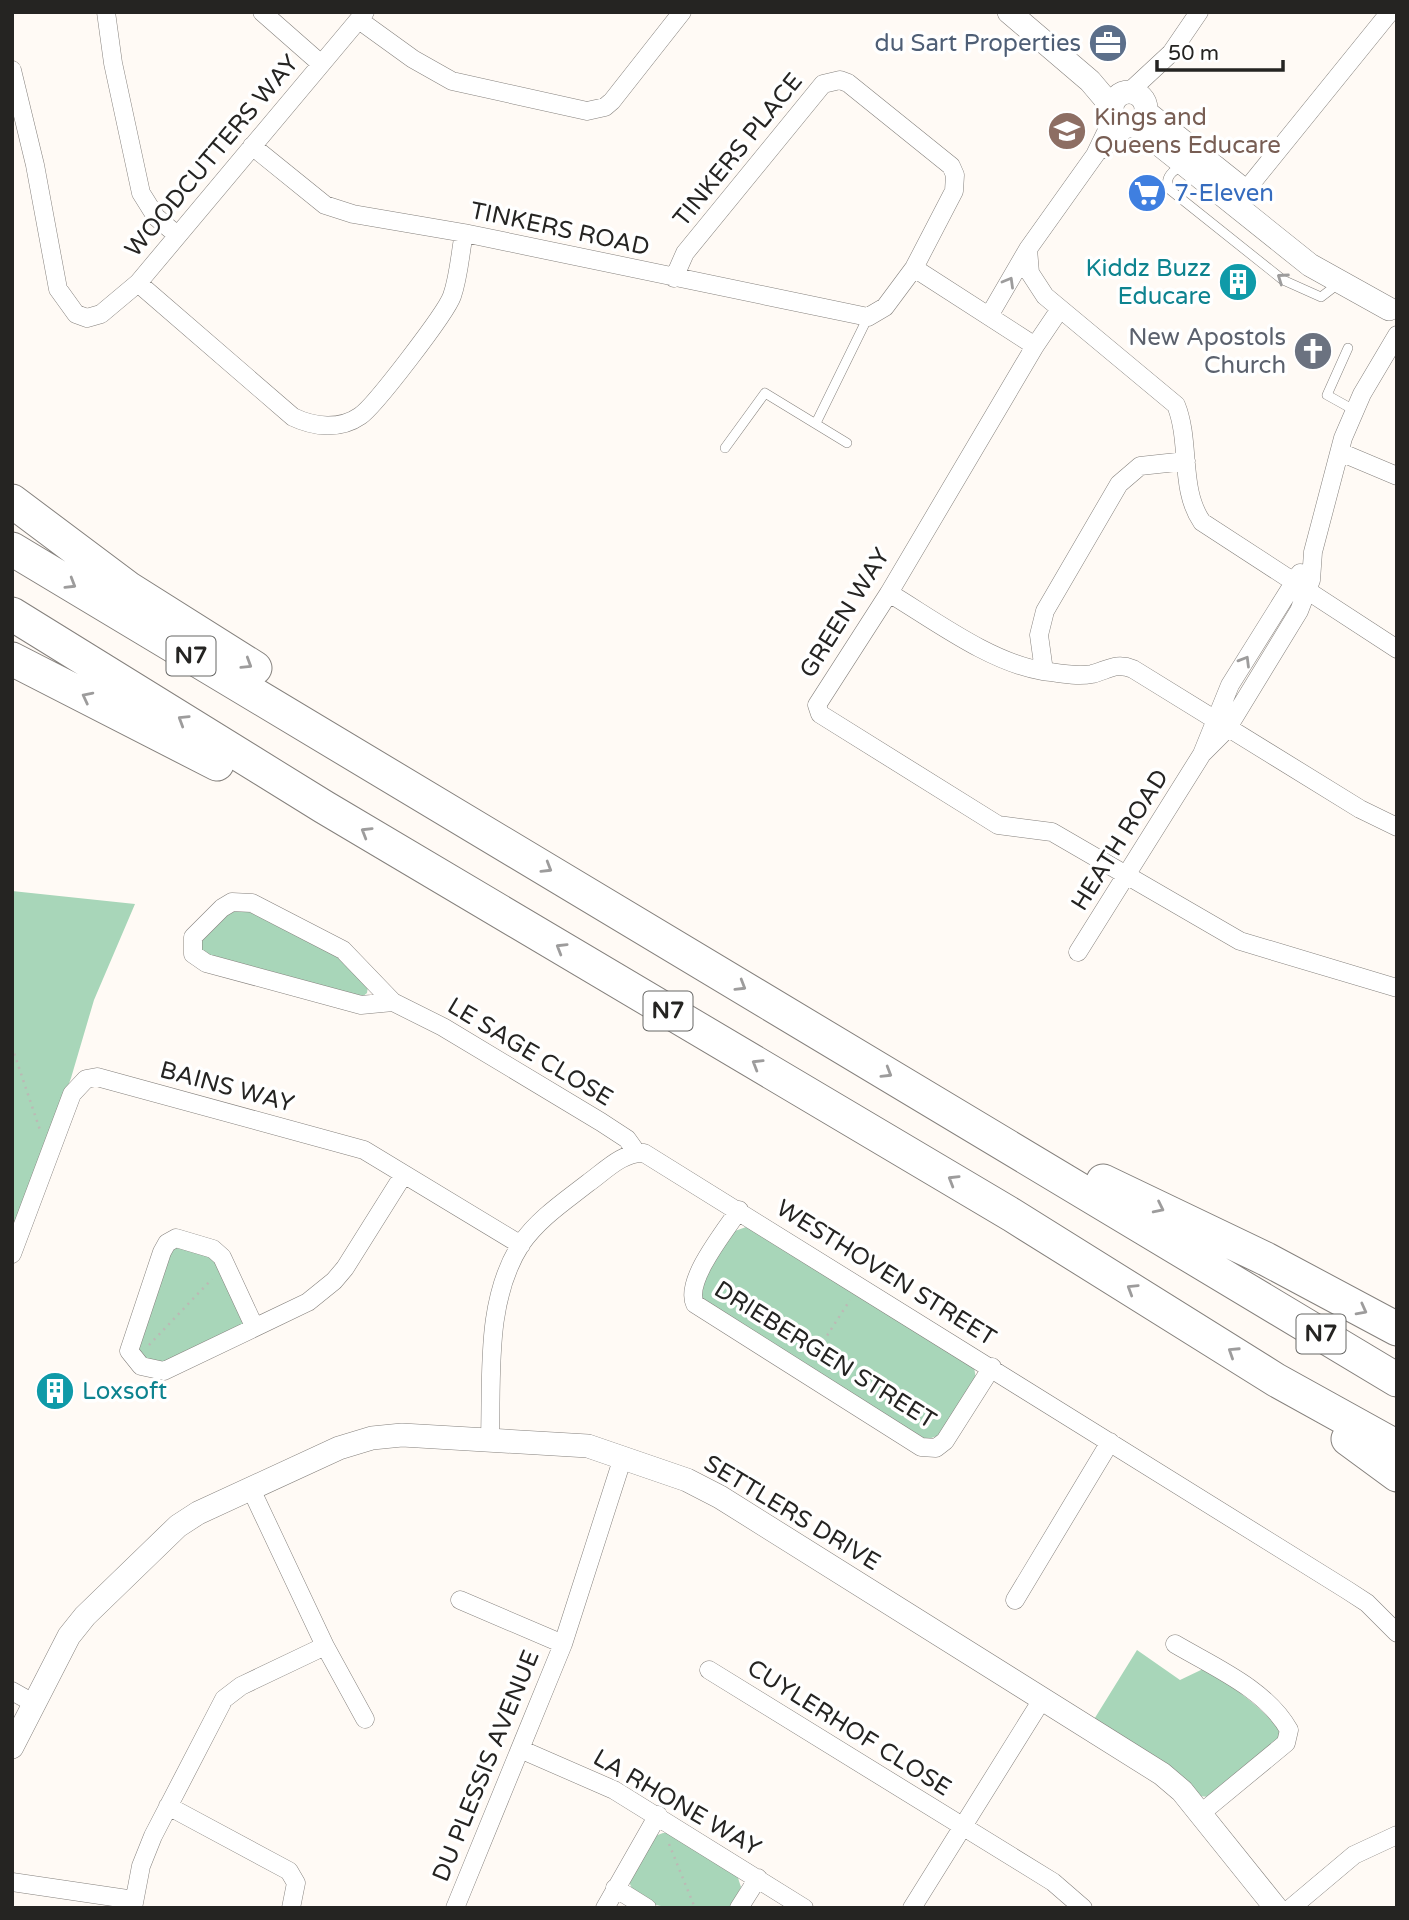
<svg xmlns="http://www.w3.org/2000/svg" width="1409" height="1920" font-family="'Varela Round',sans-serif">
	<rect width="100%" height="100%" fill="#fffaf5"/>
	<path fill="#a8d6b9" d="M12 891 135 904 94 1000 71 1078 12 1236Z
		M245 907 335 952 368 986 367 993 361 998 212 959 202 952 200 942 228 911Z
		M749 1226 974 1367 976 1379 942 1434 926 1440 702 1299 701 1282 732 1232Z
		M176 1247 214 1257 244 1323 163 1364 139 1357 137 1339 169 1252Z
		M1137 1650 1180 1680 1203 1669C1233 1686 1258 1704 1280 1730L1279 1739 1210 1797 1198 1796 1093 1721Z
		M663 1833H669L737 1875 741 1887 730 1908C703 1908 636 1917 629 1880L655 1836Z"/>
	<g fill="none" stroke-linecap="round" stroke-linejoin="round">
		<g stroke="#85817d" stroke-width="10">
			<path id="service" d="M1183 166C1173 170 1164 177 1169 189L1283 280 1321 297 1338 284
				M1348 348 1327 395 1354 410
				M816 423 868 317
				M725 448 765 393 847 443"/>
		</g>
		<g stroke="#85817d" stroke-width="19">
			<path id="minor" d="M106 12 113 63 141 193 156 217 177 235
				M262 12 320 63
				M359 20 413 59 452 81 587 111 605 107 612 101 682 12
				M12 70 35 165 58 289 76 314 87 318 101 314 138 283 365 12
				M1129 92 1171 53 1199 12
				M252 146 325 205 353 214 464 233 868 317 885 307 914 268 954 191 955 175 951 166 848 83 840 80 823 84 685 253 674 278
				M1101 150 1128 127
				M1238 200 1390 12
				M1028 249 1030 273 1045 296 1176 405C1191 442 1179 489 1202 522L1397 649
				M914 268 1035 346
				M138 283 293 417C314 427 340 430 360 416 374 407 446 313 452 296 459 276 460 254 464 233
				M1060 309 1035 346 889 593 817 705 820 714 998 825 1052 832 1240 941 1397 988
				M989 316 1028 249 1095 155 1113 118
				M1340 452 1397 476
				M889 593C934 620 991 663 1043 671 1058 673 1077 677 1092 674 1108 670 1116 662 1133 669L1360 809 1397 827
				M1044 671 1039 635 1045 611 1119 484 1140 466 1186 461
				M1202 754 1227 729 1299 611 1311 580 1313 552 1343 438 1362 394 1397 335
				M1078 952 1202 754 1230 685 1300 573
				M393 1002 361 1005 206 963 193 954V937L222 908 232 902 252 903 343 950 393 1002 443 1027 601 1122 627 1139 637 1153
				M739 1210C725 1231 684 1281 695 1304L921 1447 936 1448 945 1441 992 1367
				M12 1254 72 1094 86 1079 97 1077 364 1150 521 1245
				M254 1326 222 1257 213 1249 176 1238 167 1243 162 1252 129 1351 141 1366 164 1371 308 1302 334 1281 345 1268 404 1174
				M490 1438C492 1374 485 1300 521 1244 538 1219 565 1201 588 1183 605 1171 622 1152 644 1153L1347 1590 1367 1603 1397 1633
				M251 1489 325 1646 365 1719
				M460 1600 563 1644
				M1015 1600 1110 1442
				M1175 1644C1214 1667 1266 1689 1289 1730L1286 1743 1200 1814
				M709 1670 1053 1882 1083 1908
				M12 1691 35 1704
				M520 1749 614 1790 804 1908
				M168 1806 289 1871 296 1883 291 1908
				M12 1882 134 1900
				M615 1888 647 1908
				M133 1908 141 1866 153 1836 224 1699 241 1686 325 1646
				M455 1908 563 1644 623 1457
				M605 1908 658 1815
				M739 1908 758 1878
				M912 1908 1043 1698
				M1291 1908 1354 1855 1397 1835"/>
		</g>
		<g stroke="#85817d" stroke-width="24">
			<path id="tertiary" d="M1009 12 1090 81 1112 107
				M1112 109a17 17 0 1 1 34 0a17 17 0 1 1-34 0Z
				M1146 112 1245 191
				M1135 125 1310 265 1389 309
				M12 1747 69 1636 85 1616 178 1526 198 1513 339 1448 372 1438 402 1435 588 1446 687 1480 720 1497 1162 1774 1182 1791 1276 1908"/>
		</g>
		<g stroke="#85817d" stroke-width="35">
			<path id="motorway" d="M12 501 128 588 255 668
				M12 549 1397 1380
				M12 614 324 807 1012 1215 1276 1380 1397 1447
				M12 659 217 764
				M1103 1181 1266 1259 1397 1329
				M1348 1439 1397 1475"/>
		</g>
		<path stroke="#bcb9b5" stroke-width="2.5" stroke-dasharray="2 5" stroke-linecap="butt" d="M12 1047 40 1130
			M149 1345 212 1279
			M812 1359 850 1300
			M669 1844 695 1908"/>
		<use href="#service" stroke="#fff" stroke-width="9"/>
		<use href="#minor" stroke="#fff" stroke-width="18"/>
		<use href="#tertiary" stroke="#fff" stroke-width="23"/>
		<use href="#motorway" stroke="#fff" stroke-width="33"/>
	</g>
	<defs><path id="oneway-chevron" d="M-2-3.5L2.5 0L-2 3.5" fill="none" stroke-width="1.6" stroke-linecap="round" stroke-linejoin="round" transform="scale(1.75)"/></defs>
	<g stroke="#9d9c9c">
		<use href="#oneway-chevron" transform="translate(1282 278) rotate(-145)"/>
		<use href="#oneway-chevron" transform="translate(1009 282) rotate(-60)"/>
		<use href="#oneway-chevron" transform="translate(71 584) rotate(31)"/>
		<use href="#oneway-chevron" transform="translate(1245 661) rotate(-59)"/>
		<use href="#oneway-chevron" transform="translate(247 664) rotate(32)"/>
		<use href="#oneway-chevron" transform="translate(87 697) rotate(-153)"/>
		<use href="#oneway-chevron" transform="translate(183 720) rotate(-148)"/>
		<use href="#oneway-chevron" transform="translate(366 832) rotate(-149)"/>
		<use href="#oneway-chevron" transform="translate(547 868) rotate(31)"/>
		<use href="#oneway-chevron" transform="translate(561 948) rotate(-149)"/>
		<use href="#oneway-chevron" transform="translate(741 986) rotate(31)"/>
		<use href="#oneway-chevron" transform="translate(757 1064) rotate(-149)"/>
		<use href="#oneway-chevron" transform="translate(887 1073) rotate(31)"/>
		<use href="#oneway-chevron" transform="translate(953 1180) rotate(-149)"/>
		<use href="#oneway-chevron" transform="translate(1159 1208) rotate(26)"/>
		<use href="#oneway-chevron" transform="translate(1132 1289) rotate(-148)"/>
		<use href="#oneway-chevron" transform="translate(1362 1310) rotate(28)"/>
		<use href="#oneway-chevron" transform="translate(1233 1352) rotate(-147)"/>
	</g>
	<defs>
		<g id="office-disc" transform="scale(2.0125)"><circle r="9.5" fill="#5c6f8a" stroke="#fff"/><path d="M-6-3h4V-5.5h4V-3h4V5H-6ZM-1-4.5V-3h2v-1.5ZM-6 0V1H6V0Z" fill="#fff"/></g>
		<g id="school-disc" transform="scale(2.0125)"><circle r="9.5" fill="#8d6e63" stroke="#fff"/><path d="M0-5L7-2L0 1L-7-2ZM-4 1L0 2.5L4 1V4Q0 6-4 4Z" fill="#fff"/></g>
		<g id="supermarket-disc" transform="scale(2.0125)"><circle r="9.5" fill="#3f7fe0" stroke="#fff"/><path d="M-6-5.5h2.5l.6 2H6L4.5 2H-2.5L-4.4-4H-6ZM-1.5 3.2a1.3 1.3 0 1 0 .1 0ZM3 3.2a1.3 1.3 0 1 0 .1 0Z" fill="#fff"/></g>
		<g id="building-disc" transform="scale(2.0125)"><circle r="9.5" fill="#0f9aa8" stroke="#fff"/><path d="M-4-6H4V6H1V3H-1V6H-4ZM-2.5-4.3h1.7v1.8h-1.7ZM.8-4.3h1.7v1.8H.8ZM-2.5-1h1.7V.8h-1.7ZM.8-1h1.7V.8H.8Z" fill="#fff"/></g>
		<g id="church-disc" transform="scale(2.0125)"><circle r="9.5" fill="#6b7280" stroke="#fff"/><path d="M-1.2-6h2.4v3.5h3.3v2.4h-3.3V6h-2.4V-.1h-3.3v-2.4h3.3Z" fill="#fff"/></g>
	</defs>
	<g fill-rule="evenodd">
		<use href="#office-disc" x="1108" y="43"/>
		<use href="#school-disc" x="1067" y="131"/>
		<use href="#supermarket-disc" x="1147" y="193"/>
		<use href="#building-disc" x="1238" y="282"/>
		<use href="#church-disc" x="1313" y="351"/>
		<use href="#building-disc" x="55" y="1391"/>
	</g>
	<g text-anchor="middle" dominant-baseline="central" stroke-width="7" stroke-linejoin="round" paint-order="stroke">
		<g fill="#fff" stroke="#666664" stroke-width="2">
			<rect x="166.5" y="636.5" width="49" height="39" rx="5"/>
			<rect x="643.5" y="991.5" width="49" height="39" rx="5"/>
			<rect x="1296.5" y="1314.5" width="49" height="39" rx="5"/>
		</g>
		<g font-size="23" font-weight="bold" fill="#252422">
			<text x="191" y="656">N7</text>
			<text x="668" y="1011">N7</text>
			<text x="1321" y="1334">N7</text>
		</g>
		<g font-size="24" fill="#4e5e75" stroke="#fff" text-anchor="end">
			<text x="1081" y="43">du Sart Properties</text>
		</g>
		<g font-size="24" fill="#785e54" stroke="#fff" text-anchor="start">
			<text x="1094" y="117">Kings and<tspan x="1094" dy="28">Queens Educare</tspan></text>
		</g>
		<g font-size="24" fill="#252422" stroke="#fff">
			<text transform="translate(738 150) rotate(-51)">TINKERS PLACE</text>
			<text transform="translate(212 156) rotate(-50)">WOODCUTTERS WAY</text>
			<text transform="translate(560 229) rotate(12)">TINKERS ROAD</text>
			<text transform="translate(845 613) rotate(-58)">GREEN WAY</text>
			<text transform="translate(1120 840) rotate(-58)">HEATH ROAD</text>
			<text transform="translate(530 1052) rotate(31)">LE SAGE CLOSE</text>
			<text transform="translate(227 1087) rotate(15)">BAINS WAY</text>
			<text transform="translate(886 1273) rotate(32)">WESTHOVEN STREET</text>
			<text transform="translate(825 1355) rotate(32)">DRIEBERGEN STREET</text>
			<text transform="translate(792 1513) rotate(31)">SETTLERS DRIVE</text>
			<text transform="translate(849 1728) rotate(32)">CUYLERHOF CLOSE</text>
			<text transform="translate(486 1766) rotate(-68)">DU PLESSIS AVENUE</text>
			<text transform="translate(677 1803) rotate(30)">LA RHONE WAY</text>
		</g>
		<g font-size="24" fill="#366cbe" stroke="#fff" text-anchor="start">
			<text x="1174" y="193">7-Eleven</text>
		</g>
		<g font-size="24" fill="#0d838f" stroke="#fff" text-anchor="end">
			<text x="1211" y="268">Kiddz Buzz<tspan x="1211" dy="28">Educare</tspan></text>
			<text x="82" y="1391" text-anchor="start">Loxsoft</text>
		</g>
		<g font-size="24" fill="#5b616d" stroke="#fff" text-anchor="end">
			<text x="1286" y="337">New Apostols<tspan x="1286" dy="28">Church</tspan></text>
		</g>
	</g>
	<rect width="1409" height="1920" fill="none" stroke="#252422" stroke-width="28"/>
	<path d="M1157 60v10h126v-10" fill="none" stroke="#252422" stroke-width="3.5"/>
	<text x="1168" y="60" font-size="21" fill="#252422" stroke="#ffffff" stroke-width="5" paint-order="stroke">50 m</text>
</svg>
